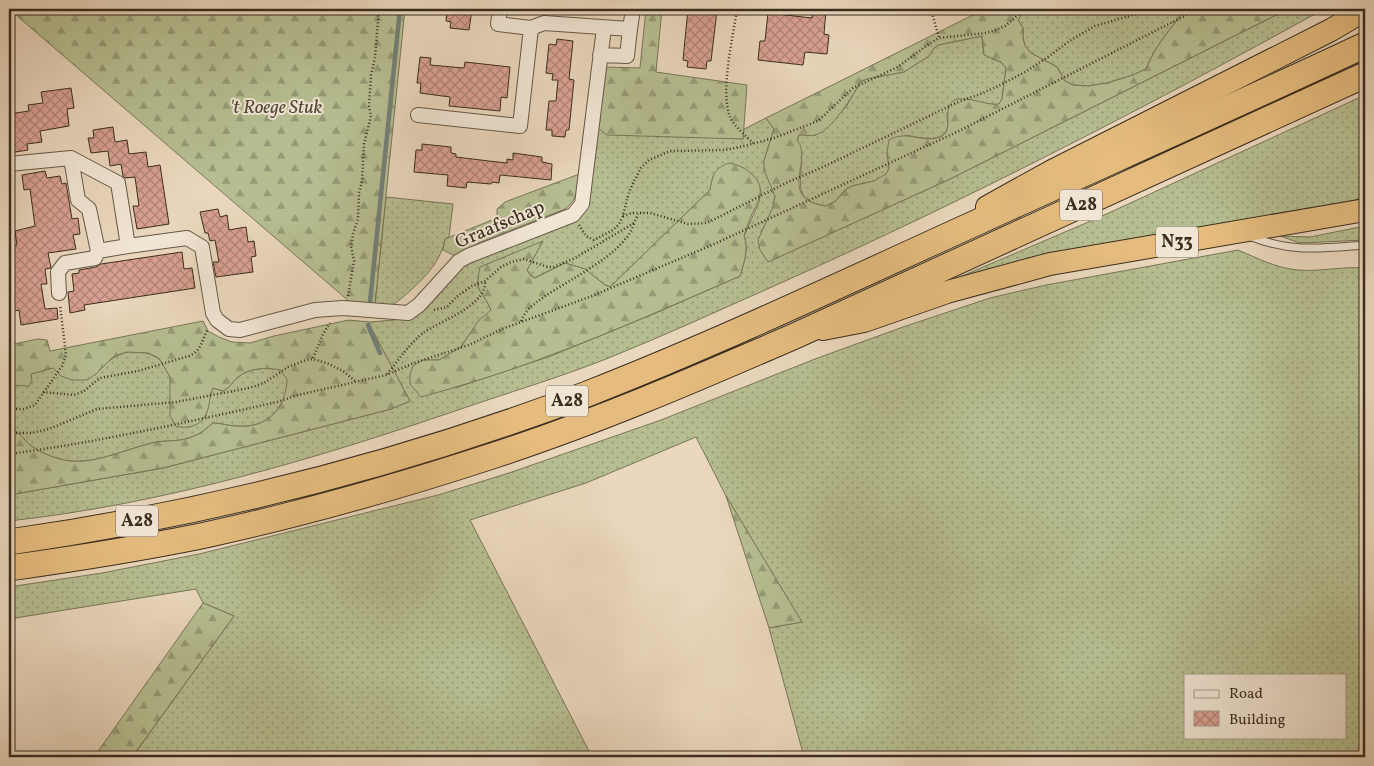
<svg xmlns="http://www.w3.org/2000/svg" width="1374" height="766" font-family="Vollkorn,serif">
	<defs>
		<pattern id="grass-dots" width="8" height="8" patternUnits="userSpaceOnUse" patternTransform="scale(1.25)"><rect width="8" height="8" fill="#b6be91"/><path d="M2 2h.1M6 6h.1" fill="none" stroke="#959b76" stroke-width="1.8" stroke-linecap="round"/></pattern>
		<pattern id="forest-firs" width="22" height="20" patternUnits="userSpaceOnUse" patternTransform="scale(1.25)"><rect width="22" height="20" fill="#b6be91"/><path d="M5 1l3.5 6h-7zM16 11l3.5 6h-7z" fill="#959b76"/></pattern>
		<pattern id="building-cross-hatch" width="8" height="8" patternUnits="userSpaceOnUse" patternTransform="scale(1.25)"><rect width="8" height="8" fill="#d9a093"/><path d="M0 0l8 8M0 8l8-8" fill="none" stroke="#b18377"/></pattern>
	</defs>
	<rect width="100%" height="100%" fill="#ead7bd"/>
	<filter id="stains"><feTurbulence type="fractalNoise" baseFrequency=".004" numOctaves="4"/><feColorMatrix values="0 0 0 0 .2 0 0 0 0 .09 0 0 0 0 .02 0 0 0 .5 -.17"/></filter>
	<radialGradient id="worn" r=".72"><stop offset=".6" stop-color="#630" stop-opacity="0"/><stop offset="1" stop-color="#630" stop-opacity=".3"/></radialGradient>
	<path fill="url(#grass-dots)" stroke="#787658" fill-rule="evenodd" d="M1026 9H1186C1171 28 1155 46 1146 69L1133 75 1107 83 1088 86 1073 85 1065 81 1057 67 1031 53 1025 46 1023 38V28L1018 20Z
		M1288 9H1324C1147 107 968 199 783 282 724 308 666 335 606 359 558 378 507 393 458 410 312 460 163 504 9 521V495L163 468 391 409 410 401 369 324 370 322C389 320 408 321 424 310L462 266 572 219 598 128 743 139 744 129 766 118 774 129 764 161 775 196 773 207 769 220 761 231 768 262 950 179ZM713 176 756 179 761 191 759 202 744 236C749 250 744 262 740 276L656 313 551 356 455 388 423 360H439L461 347 471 332 491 310C487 299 479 293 477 282L542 242 527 270 534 278 565 263 585 269 605 285 610 287 710 190Z
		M982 36 983 49 992 59 1001 62 1006 68 1002 99 999 104 992 105 968 100 947 113C947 118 949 125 947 129 942 144 917 137 905 135L887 152 889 168 887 174 874 181 852 186 844 191 836 201 826 206C792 201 802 185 801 159 801 153 798 146 797 140L799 135H816L846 107 861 81 871 78 904 72 929 56 934 48 938 45Z
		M1365 95V198L1179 235 920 294 1100 217Z
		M386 197 453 204 449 237 445 239C441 266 413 289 393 305L375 304Z
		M1365 226V240L1300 243 1280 236 1310 237Z
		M1238 250C1257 258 1276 268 1298 270 1320 272 1343 266 1365 268V757H804L769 628 801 622 726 496 696 437 586 483 470 520 592 757H134L133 756 234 616 203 603 196 589 9 619V587L102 573 199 554 438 495 509 473 661 420 815 359 903 327 990 298 1046 285ZM1185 675H1345V737H1185Z
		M137 351C165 355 174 373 170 399L206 416 212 388 223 391C230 387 232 382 238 377 249 368 266 367 280 370L288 379C286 409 267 429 236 426 228 426 221 423 213 423 207 428 202 433 194 436 182 442 170 440 157 442 126 448 91 468 60 459 49 456 37 451 29 444 22 437 17 431 9 426V385H14L30 374 53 368 96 374C108 360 118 352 137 351Z"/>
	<path fill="url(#forest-firs)" stroke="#787658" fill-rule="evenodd" d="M9 9H405L375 304 351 303Z
		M646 9H662L656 72 747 85 743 139 607 135 598 128 604 67 640 68Z
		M985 9H1026L1018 20 1023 28V38L1025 46 1031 53 1057 67 1065 81 1073 85 1088 86 1107 83 1133 75 1146 69C1155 46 1171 28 1186 9H1288L950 179 768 262 760 250 758 240 773 207 775 196 764 170V161L774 129 766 118ZM982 36 984 55 1001 62 1006 68 1002 99 999 104C987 106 962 94 953 101 942 110 954 129 942 136 925 145 907 129 889 140L887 152 889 168 886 174 874 181 852 186 844 191 836 201 826 206C776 199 814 160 797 140L799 135C804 134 811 137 815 135 832 131 853 95 861 81L871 78 904 72 929 56 934 48 938 45Z
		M729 163C739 165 745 168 753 175 766 188 759 200 752 214 749 221 746 229 744 236 749 250 744 262 740 276 678 303 615 331 551 355 509 371 465 385 421 397L410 384V374L413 366 423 360H439L461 347 479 320 491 310C482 288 474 295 480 267L543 241 527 270 531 276 535 278 565 263 585 269 605 285 610 287 710 190C713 175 713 169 729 163Z
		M582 173C578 186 577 201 565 209L481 242 455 256 443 250 445 239 497 218V209L505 202Z
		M349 320 370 322 369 324 410 401 391 409 163 468 9 495V426C17 431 22 437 29 444 37 451 49 456 60 459 91 468 126 448 157 442 170 440 182 442 194 436 202 433 207 428 213 423 221 423 228 426 236 426 267 429 286 409 287 379L280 370C266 367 249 368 238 377 232 382 231 387 223 391L213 388C209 396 210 409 205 416 199 427 186 429 176 426L170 416V377L159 358 148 353 126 352 113 357 96 374 87 380H72L61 376 53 368 31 374 32 381 29 386 9 385V345L38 339 47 340 50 351 203 321 208 331 219 337 232 342 250 343 274 336Z
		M726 496 802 622 769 628Z
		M203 603 234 616 132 757H94Z"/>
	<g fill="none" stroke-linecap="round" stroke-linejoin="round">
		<path stroke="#73807a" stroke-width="4.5" d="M370 302 400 9
			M368 325 380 353"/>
	</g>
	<path fill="url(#building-cross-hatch)" stroke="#3a2d1f" d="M452 9H472L469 30 450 28 451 22 446 21 447 11H452Z
		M688 9 717 10 711 61H707L706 69 687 67 688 61 683 60Z
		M812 9H826L824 34 829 35 827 54 805 52 803 65 758 60 760 41H765L768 13 812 18Z
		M557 39 573 41 569 79 574 80 569 130H566L565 137 552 136V130H546L549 101H556L558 80H552L553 74 546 73 549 44 556 45Z
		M420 57 431 58 430 65 464 68 465 62 510 67 507 98 501 97 500 111 449 106 450 97 420 93 421 83H417Z
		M71 88 74 108 67 109 69 126 40 131 42 142 27 144 28 150 9 153V114L29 111 28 105 43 103 41 92Z
		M113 127 115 142 127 140 129 154 146 152 148 167 160 165 169 224 137 229 133 206H139L135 177 125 178 123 176 121 164 110 166 108 151 91 153 88 138H94L93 130Z
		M422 144 451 147V153L456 154V157L489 161 507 163V159L513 160V153L542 157V162L552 164 551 180 500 175 499 183 492 182 491 184 467 182 466 188 447 186 448 175 414 172 416 150H422Z
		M45 171 47 178 60 176 62 184 66 183 72 219 78 218 80 234 73 235 76 249 48 253 51 268 45 269 47 284H41L45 309 57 308 58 319 21 325 19 310 9 312V296H11L9 281 14 280 9 246 17 245 15 231 35 226 30 189 24 190 22 175Z
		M218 209 220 217 227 215 229 230 246 227 248 242 254 241 256 256 251 257 253 272 216 277 213 262H219L215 240 210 241 208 233H205L200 212Z
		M182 252 184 269 192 268 195 288 84 305 85 310 70 313 68 292 74 291 72 274 79 273V270L96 267 101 264Z"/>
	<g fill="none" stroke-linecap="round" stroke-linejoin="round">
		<g stroke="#665846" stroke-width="9">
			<path id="service" d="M1252 237C1292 253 1324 248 1365 245"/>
		</g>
		<g stroke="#665846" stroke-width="16">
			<path id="minor" d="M500 9 498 24 531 28
				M600 55 627 56 630 29
				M418 115 520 126 531 28 544 23 630 29 633 9
				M71 158 78 200 89 209 98 251
				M9 164 71 158 118 183 128 246 187 238 202 247 213 313 217 320 229 329 240 330 315 310 343 308 408 313 419 305 459 261 468 256 573 215 582 204 604 28
				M59 293 58 272 65 263 95 258 98 251 128 246"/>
		</g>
		<g stroke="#3a2d1f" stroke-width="24">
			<path id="trunk" d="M987 207 1052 171 1331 30 1365 10
				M823 329 864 321 947 292 1050 264 1365 210"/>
		</g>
		<g stroke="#3a2d1f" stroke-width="27">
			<path id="motorway" d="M9 542C206 514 400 465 587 394 720 342 850 280 980 221 1109 162 1237 105 1365 45
				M9 568C73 559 137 549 201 536 298 515 394 488 489 457 594 423 696 379 797 335L1365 75"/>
		</g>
		<path stroke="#3a2d1f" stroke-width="2.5" stroke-dasharray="1 2.5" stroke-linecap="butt" d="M737 9C733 37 720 91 730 117 734 126 746 136 753 143
			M931 9 939 38
			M623 216 632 213H650L688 224 707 223 788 182 821 168 956 103 983 93 1004 83 1025 72 1048 57 1071 40 1095 26 1153 9
			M579 225 586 236 594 240 613 230 619 224 623 216 628 195 634 181 641 168 649 160 670 151 725 150 740 147 774 138 818 121 853 88 896 68 929 44 939 38 986 33 996 30 1005 26 1025 9
			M348 296 354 261 351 246 353 234 358 219 359 193 362 181 364 144 371 116 369 106 371 75 375 58 379 9
			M434 310 447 307 456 297 472 286 485 281 501 267 511 262 524 259 548 267H554L575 258 634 223 638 214
			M521 321C526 309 534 304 544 297 571 278 623 255 634 224
			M313 358 323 334 330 323
			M387 374C399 360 409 344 423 333 441 320 487 306 485 281
			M43 392 74 395 84 391 100 378 138 371 189 356C202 351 202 339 208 329
			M9 409H24L35 405 62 366 66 355 60 305
			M9 433H31L49 429 97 409 176 402 249 388 264 383 288 367 306 360 313 359 329 364 343 371 355 381
			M9 454C99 442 188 422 277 402L298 395 386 375 414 363 469 345 502 329 592 296 712 245 959 131 1198 9"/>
		<use href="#service" stroke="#f1e5d4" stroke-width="7"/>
		<use href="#minor" stroke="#f1e5d4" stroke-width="14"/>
		<use href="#trunk" stroke="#e5bc7e" stroke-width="22"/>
		<use href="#motorway" stroke="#e5bc7e" stroke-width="25"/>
	</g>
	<g text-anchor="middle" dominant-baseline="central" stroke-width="4" stroke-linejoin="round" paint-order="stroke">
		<g fill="#f1e5d4" stroke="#716455" stroke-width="1">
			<rect x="1060" y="189.5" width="42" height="31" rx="4"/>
			<rect x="1156" y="226.5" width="42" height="31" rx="4"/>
			<rect x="546" y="385.5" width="42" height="31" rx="4"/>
			<rect x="116" y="505.5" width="42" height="31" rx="4"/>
		</g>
		<g font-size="18" font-weight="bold" fill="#3a2d1f">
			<text x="1081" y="205">A28</text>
			<text x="1177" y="242">N33</text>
			<text x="567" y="401">A28</text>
			<text x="137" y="521">A28</text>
		</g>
		<g font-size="19" font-style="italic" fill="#534a36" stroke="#f1e5d4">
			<text x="276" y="108">'t Roege Stuk</text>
		</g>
		<g font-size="19" fill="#3a2d1f" stroke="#f1e5d4">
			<text transform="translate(500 225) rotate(-23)">Graafschap</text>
		</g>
	</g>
	<rect width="1374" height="766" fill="none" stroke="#ead7bd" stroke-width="30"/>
	<rect x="10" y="10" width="1354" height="746" fill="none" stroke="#3a2d1f" stroke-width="2.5"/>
	<rect x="15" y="15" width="1344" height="736" fill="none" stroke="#3a2d1f"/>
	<rect x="1184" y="674" width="162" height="65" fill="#f1e5d4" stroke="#a89b8c"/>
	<rect x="1194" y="690" width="25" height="8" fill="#f1e5d4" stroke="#a89b8c"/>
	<text x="1229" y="698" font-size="15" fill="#3a2d1f">Road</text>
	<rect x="1194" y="711" width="25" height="15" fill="url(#building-cross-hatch)" stroke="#a89b8c"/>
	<text x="1229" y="724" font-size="15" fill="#3a2d1f">Building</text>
	<rect width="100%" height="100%" filter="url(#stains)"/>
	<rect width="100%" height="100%" fill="url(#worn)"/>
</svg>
